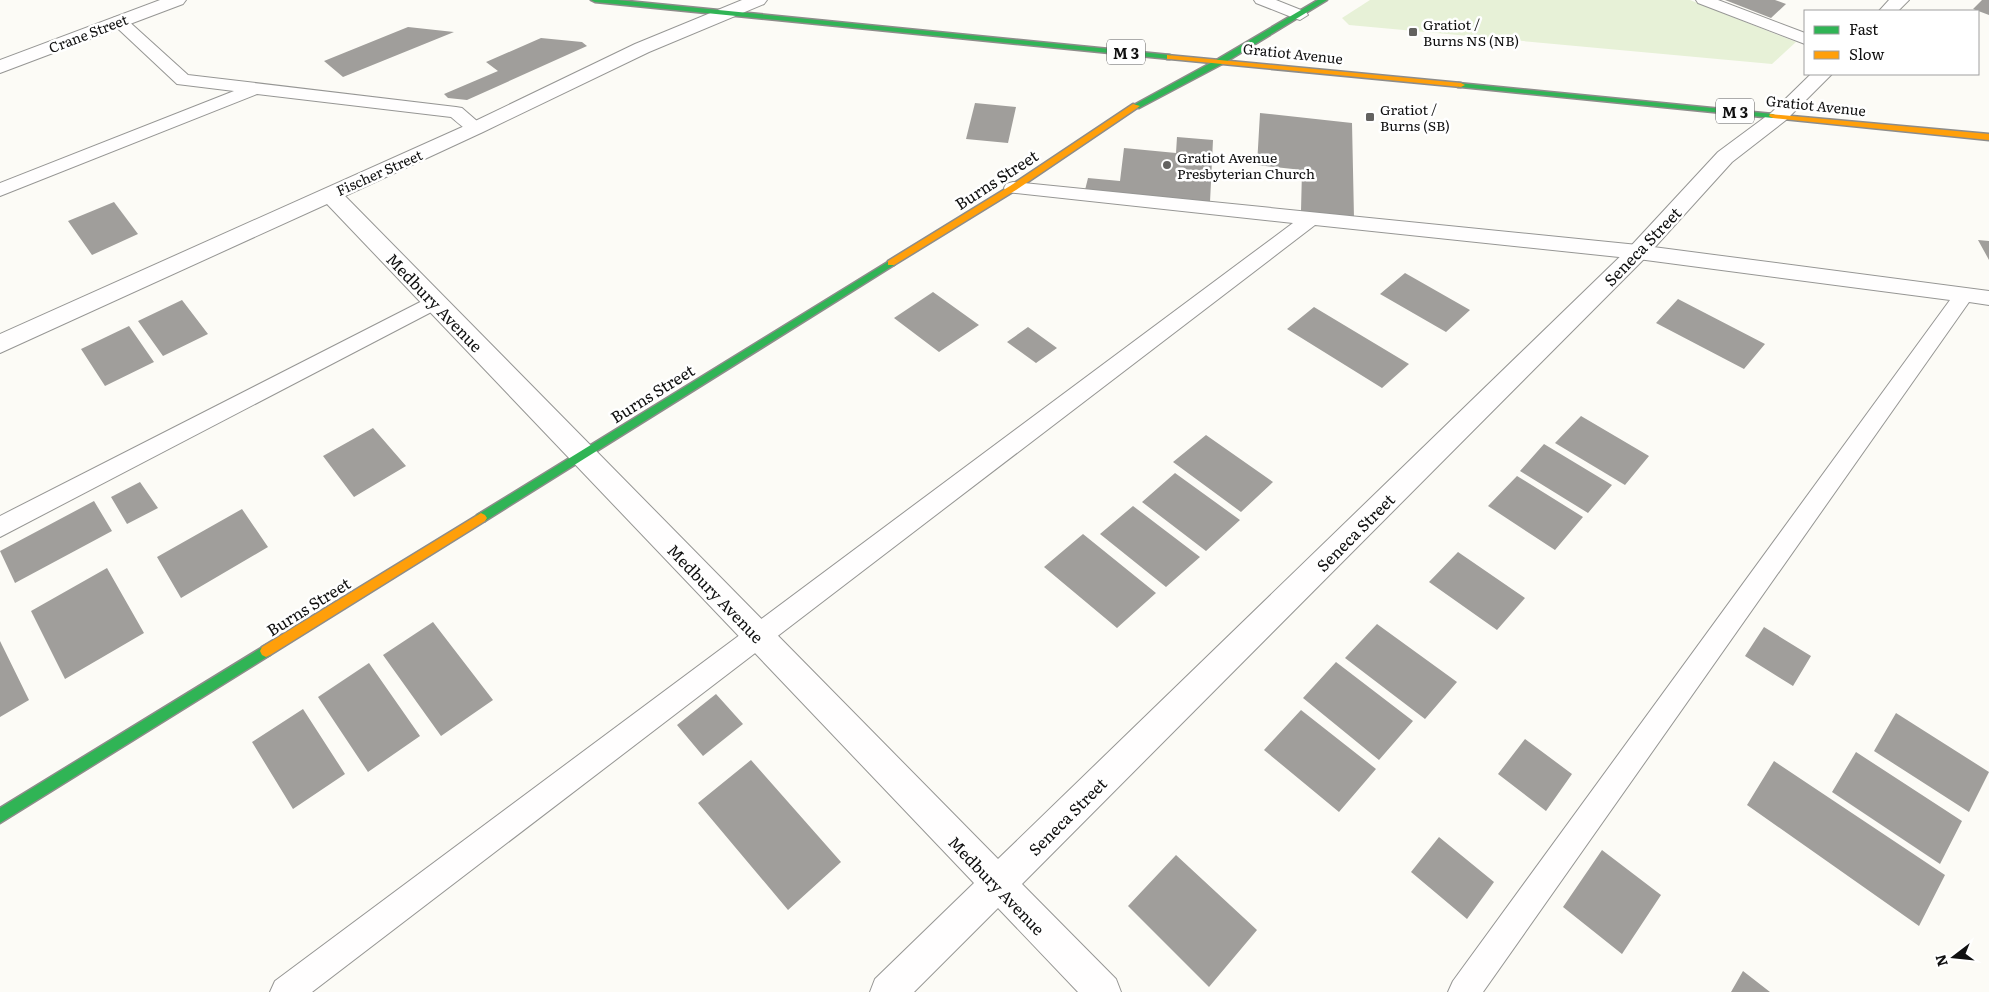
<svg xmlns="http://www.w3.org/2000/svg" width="1989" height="992" font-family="Literata,serif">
	<rect width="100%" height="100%" fill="#fcfbf6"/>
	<path fill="#e7f1d7" d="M1370 0H1690L1796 42 1772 64 1349 25 1342 18Z"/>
	<path fill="#a09e9b" d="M1725 0H1775L1786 4 1771 18Z
		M1982 0H1989V15L1973 9Z
		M408 27 454 32 343 77 324 61Z
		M541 38 582 42 587 46 467 100 448 98 444 94 498 71 486 62Z
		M975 103 1016 107 1008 143 966 139Z
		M1260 113 1352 123 1354 218 1301 211 1302 170 1257 165Z
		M1177 137 1213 140 1210 202 1085 190 1088 178 1120 181 1124 148 1176 153Z
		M114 202 138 234 92 255 68 221Z
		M1978 240 1989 241V260Z
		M1405 273 1470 310 1446 332 1380 294Z
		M933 292 979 325 939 352 894 318Z
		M1678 299 1765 344 1744 369 1656 323Z
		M182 300 208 334 163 356 138 321Z
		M1314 307 1409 364 1382 388 1287 329Z
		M129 326 154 362 105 386 81 349Z
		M1028 327 1057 348 1036 363 1007 342Z
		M1581 416 1649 456 1625 485 1555 443Z
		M373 428 406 466 354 497 323 456Z
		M1206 435 1273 482 1241 512 1173 462Z
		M1544 444 1612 485 1588 513 1520 471Z
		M1175 473 1240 520 1206 551 1142 502Z
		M1517 476 1583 517 1555 550 1488 506Z
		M140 482 158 508 127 524 111 497Z
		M94 501 112 531 15 583 0 551Z
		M1133 506 1200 557 1166 587 1100 534Z
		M242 509 268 547 181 598 157 557Z
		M1083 534 1156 593 1117 628 1044 567Z
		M1458 552 1525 598 1497 630 1429 582Z
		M107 568 144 633 65 679 31 611Z
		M433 622 493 700 441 736 383 655Z
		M1377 624 1457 682 1425 719 1345 658Z
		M1764 627 1811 656 1793 686 1745 656Z
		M0 641 29 700 0 717Z
		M1336 662 1413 721 1379 760 1303 698Z
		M369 663 420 736 368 772 318 697Z
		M716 694 743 724 703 756 677 725Z
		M303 709 345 774 293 809 252 742Z
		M1301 710 1376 769 1339 812 1264 750Z
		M1896 713 1989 772 1969 812 1874 751Z
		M1525 739 1572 774 1546 811 1498 774Z
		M1856 752 1962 821 1940 864 1832 792Z
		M751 760 841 862 788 910 698 803Z
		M1774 761 1945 875 1919 926 1747 805Z
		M1439 837 1494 882 1467 919 1411 872Z
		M1602 850 1661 895 1622 954 1563 907Z
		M1176 855 1257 930 1209 987 1128 906Z
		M1743 971 1770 992H1731Z"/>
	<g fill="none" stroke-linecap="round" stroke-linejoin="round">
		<g stroke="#969694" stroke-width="2">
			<path id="lane" d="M1254 0H1276L1306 12 1308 15 1300 20 1294 18 1256 3Z
				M1696 0H1718L1805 33V44L1698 3Z
				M119 16 125 18 188 75 456 107 462 108 485 128 482 132C469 135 461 125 451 117L257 94 0 196V183L234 91 177 84 113 24 111 21 113 18Z
				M1013 182 1638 245 1989 291V305L1969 302 1483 992H1448L1453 981 1950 300 1638 259 1315 225 312 992H270L275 981 1293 223 1006 192 1004 188 1006 184Z
				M434 295 441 297 444 302 441 307 0 537V516Z"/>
		</g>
		<g stroke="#969694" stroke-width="2">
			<path id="street" d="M160 0H186L183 4 0 73V60Z
				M742 0H767L764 4 649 52 483 132 345 196 998 859 1630 247 1718 152 1772 112 1811 74H1832L1786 120 1732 162 1646 257 1022 884 1116 979 1121 992H1078L998 908 914 992H870L875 979 974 883 327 204 0 353V334L469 124 635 44Z
				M1889 0H1909L1898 11H1879Z"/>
		</g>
		<g stroke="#8d8c8a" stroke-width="3">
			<path id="fast" d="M591 0H617L1170 55 1174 57 1170 59 595 2Z
				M1318 0H1327L1224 63 1139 108 1132 106 1218 59Z
				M1458 83 1773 114 1777 116 1773 118 1461 87H1458Z
				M891 260 896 263 894 265 485 521H477L475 518 477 515Z
				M266 645 270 647 272 651 270 655 0 823V808Z"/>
		</g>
		<g stroke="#8d8c8a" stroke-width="3">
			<path id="slow" d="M1167 55 1461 83 1465 85 1461 87 1170 59H1167Z
				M1133 104 1140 106 1016 190 894 265H888V261L1010 186Z
				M1770 114 1989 134V140L1773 118 1769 116Z
				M481 513 485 515 487 518 485 521 270 655 266 657 262 655 260 651 262 647Z"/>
		</g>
		<use href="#lane" fill="#fffefe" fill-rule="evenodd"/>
		<use href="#street" fill="#fffefe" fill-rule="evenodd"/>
		<use href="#fast" fill="#30b455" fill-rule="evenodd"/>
		<use href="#slow" fill="#ff9f0a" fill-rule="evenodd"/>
	</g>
	<g fill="#636260" stroke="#fff" stroke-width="2">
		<rect x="1408" y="27" width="10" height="10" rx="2.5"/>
		<rect x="1365" y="112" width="10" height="10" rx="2.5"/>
		<circle cx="1167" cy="165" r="5"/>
	</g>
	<g text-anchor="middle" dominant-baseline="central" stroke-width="5" stroke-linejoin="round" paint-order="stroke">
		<g font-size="14" fill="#101010" stroke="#fff" text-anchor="start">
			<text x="1423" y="24">Gratiot /<tspan x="1423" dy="16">Burns NS (NB)</tspan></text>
			<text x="1380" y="109">Gratiot /<tspan x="1380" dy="16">Burns (SB)</tspan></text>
			<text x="1177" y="157">Gratiot Avenue<tspan x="1177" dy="16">Presbyterian Church</tspan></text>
		</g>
		<g font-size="14" fill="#101010" stroke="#fff">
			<text transform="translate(88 33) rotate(-21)">Crane Street</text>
			<text transform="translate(1293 53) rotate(6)">Gratiot Avenue</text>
			<text transform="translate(1816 105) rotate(6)">Gratiot Avenue</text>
			<text transform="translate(379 172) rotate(-24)">Fischer Street</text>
		</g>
		<g fill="#fff" stroke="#585858" stroke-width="1">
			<rect x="1107" y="39.5" width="38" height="25" rx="4"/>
			<rect x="1716" y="98.5" width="38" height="25" rx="4"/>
		</g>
		<g font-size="15" font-weight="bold" fill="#101010">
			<text x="1126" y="52">M 3</text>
			<text x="1735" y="111">M 3</text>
		</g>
		<g font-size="16" fill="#101010" stroke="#fff">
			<text transform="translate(996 179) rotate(-33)">Burns Street</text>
			<text transform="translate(1642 246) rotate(-46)">Seneca Street</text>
			<text transform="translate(435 302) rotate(46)">Medbury Avenue</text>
			<text transform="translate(652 393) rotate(-32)">Burns Street</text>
			<text transform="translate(1355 532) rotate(-45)">Seneca Street</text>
			<text transform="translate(716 593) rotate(46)">Medbury Avenue</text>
			<text transform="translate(308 606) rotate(-32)">Burns Street</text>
			<text transform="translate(1067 816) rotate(-45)">Seneca Street</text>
			<text transform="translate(997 885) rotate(46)">Medbury Avenue</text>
		</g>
	</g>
	<rect x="1804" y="10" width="175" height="65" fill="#ffffff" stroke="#9f9f9f"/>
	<rect x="1814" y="26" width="25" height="8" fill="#30b455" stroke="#9f9f9f"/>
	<text x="1849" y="35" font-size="15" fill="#101010">Fast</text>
	<rect x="1814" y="51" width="25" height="8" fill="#ff9f0a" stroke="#9f9f9f"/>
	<text x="1849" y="60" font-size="15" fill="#101010">Slow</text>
	<g transform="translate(1954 957) rotate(254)" stroke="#ffffff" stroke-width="4" paint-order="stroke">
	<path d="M0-4L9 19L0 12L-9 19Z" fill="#101010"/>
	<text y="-8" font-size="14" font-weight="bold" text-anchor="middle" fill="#101010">N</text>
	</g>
</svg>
